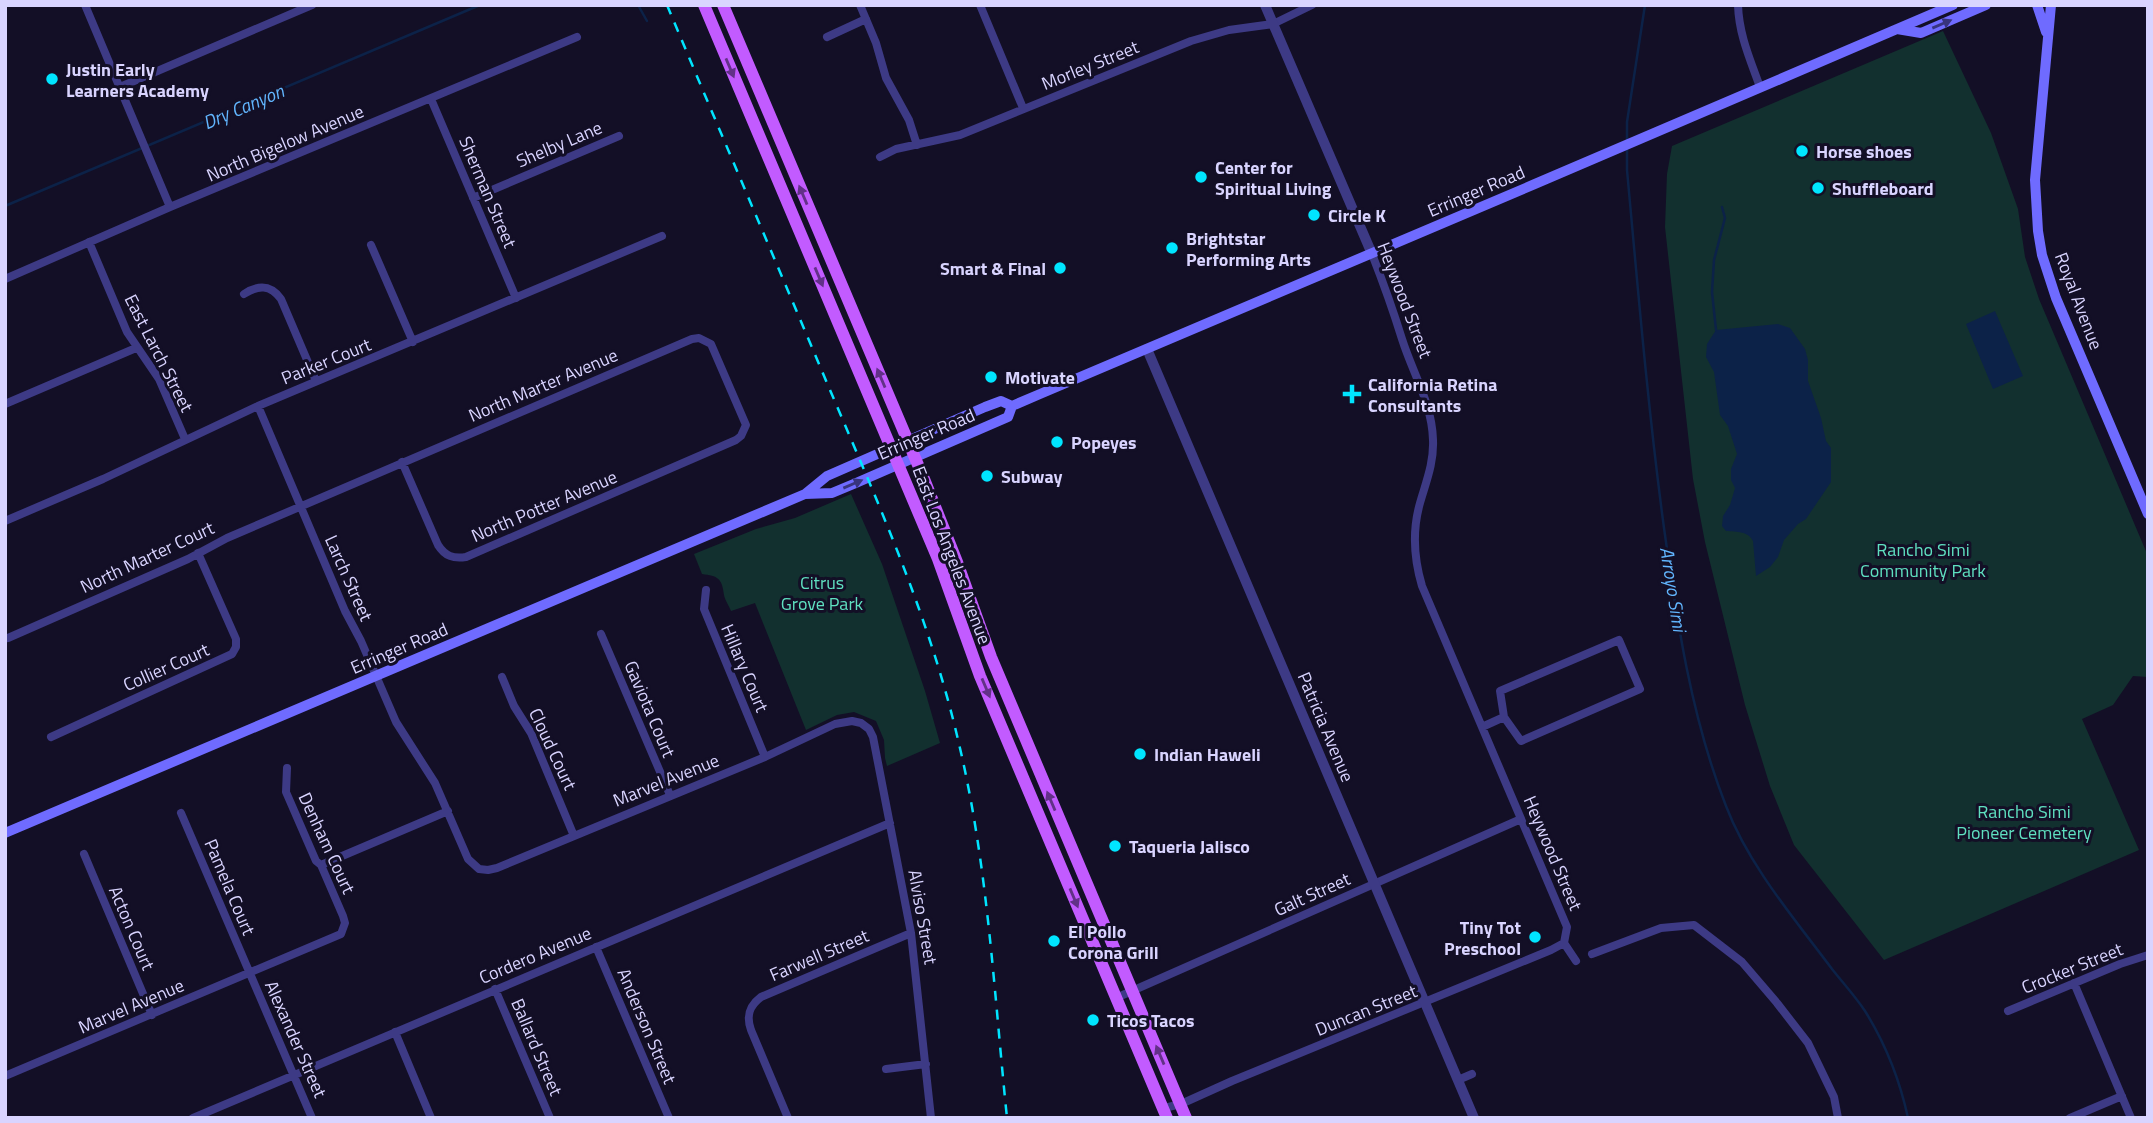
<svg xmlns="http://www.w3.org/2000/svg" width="2153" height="1123" font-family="'Titillium Web',sans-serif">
	<rect width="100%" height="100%" fill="#130f26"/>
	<path fill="#12302f" d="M1943 31 1991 133 2018 209 2025 257 2039 299 2148 556V677L2133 676 2113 705 2082 719 2139 850 1884 960 1794 845 1770 786 1745 705 1705 542 1693 479 1665 227 1667 174 1672 146Z
		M851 494 882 564 925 691 940 743 887 766 885 758 884 740 876 721 854 712 837 715 806 730 755 603 731 611C729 606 725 600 724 595 722 578 718 576 702 574L694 554 756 529 795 518Z"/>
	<path fill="#0c2248" d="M1995 311 2023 376 1993 389 1966 324Z
		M1778 324 1790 328 1805 349 1808 360V381L1821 418 1826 441 1831 448V482L1806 519 1798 524 1784 540 1778 557 1770 567 1756 576 1753 541C1748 531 1737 532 1726 531L1722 526 1723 516 1730 505 1735 488 1731 480V469L1737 454 1728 426 1720 415 1714 372 1706 357 1707 344 1716 330Z"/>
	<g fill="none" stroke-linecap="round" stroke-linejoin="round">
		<path stroke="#0c2248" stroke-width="2.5" d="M638 5 647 21
			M1627 141V122L1645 5
			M1627 147V170C1638 290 1648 409 1664 528 1677 621 1691 717 1726 806 1749 866 1794 918 1832 969 1843 983 1855 996 1865 1011 1885 1043 1900 1081 1908 1118
			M5 206 480 5
			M1716 330 1712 292 1714 260 1725 218 1722 207"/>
		<path stroke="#3d3a85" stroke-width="8" d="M85 5 170 207
			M860 5 876 43 886 78 909 120 917 145
			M980 5 1023 108
			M1738 5C1739 35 1750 59 1760 87
			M827 37 866 19
			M120 87 312 5
			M431 99 516 298
			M880 157 896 149 960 135 1191 41 1229 30 1273 24 1312 5
			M473 198 619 136
			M89 242 127 332 159 379 185 439
			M371 245 413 342
			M5 279 170 207 577 37
			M244 294C258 285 270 284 281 299L316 381
			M5 404 136 348
			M258 406 345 611 361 641 396 722 435 783 468 859 479 869 488 870 497 868 765 757 835 724 852 721 861 723 869 729 873 737 911 933 931 1118
			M5 521 103 479 258 406 662 236
			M706 590 704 609 765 757
			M601 634 670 795
			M8 638 188 559 227 538 692 339 699 338 711 344 746 425 741 436 736 440 466 557C453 559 445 556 438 545L402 462
			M1619 640 1640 689 1521 741 1504 717 1500 691Z
			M502 677 514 706 531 733 574 836
			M1482 727 1504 717
			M51 737 232 654 236 647V639L198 553
			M181 813 312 1118
			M84 854 152 1015
			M321 865 448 811
			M1564 943 1576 961
			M596 947 669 1118
			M1592 954 1661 928 1694 925 1742 962 1777 1003 1808 1043 1834 1097 1838 1118
			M2074 983 2131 1118
			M495 989 550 1118
			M1116 998 1521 819
			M2008 1011 2120 964 2148 955
			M395 1032 431 1118
			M886 1069 926 1064
			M5 1076 341 934 345 923 343 916 321 865 316 861 286 792 287 768
			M1458 1080 1472 1074
			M1164 1108 1181 1104 1232 1081 1551 950 1564 943 1567 927 1422 586C1414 559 1412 531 1420 503 1426 482 1434 463 1433 440 1432 403 1413 374 1402 339 1393 310 1383 282 1372 254
			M193 1118 890 823
			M788 1118 751 1030C746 1016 749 1006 761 997L911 933
			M2070 1118 2122 1096"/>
		<path stroke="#3d3a85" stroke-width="10" d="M1265 5 1372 254
			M1147 349 1474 1118"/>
		<path stroke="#6f6bff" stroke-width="10" d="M2037 5 2046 32
			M2051 5 2035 180 2038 231 2042 255 2056 298 2148 514
			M1897 29 1921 33 1986 5
			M805 494 832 493 856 483 1008 417 1012 406
			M5 833 805 494 827 476 985 407 1001 401 1012 406 1040 394C1345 265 1649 136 1953 5"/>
		<path stroke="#c25bff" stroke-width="12" d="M704 5 938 559 980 676 1167 1118
			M723 5 924 479 957 562 991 657 1186 1118"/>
		<path stroke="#00e5ff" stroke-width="2.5" stroke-dasharray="10 9" stroke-linecap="butt" d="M667 5C721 134 776 262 830 390 879 505 931 621 959 744 988 866 994 993 1007 1118"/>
	</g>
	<defs><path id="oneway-solid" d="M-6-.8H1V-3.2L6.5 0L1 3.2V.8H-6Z" transform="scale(1.75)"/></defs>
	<g fill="#38347d">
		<use href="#oneway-solid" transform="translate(1942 24) rotate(-23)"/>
		<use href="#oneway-solid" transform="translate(853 484) rotate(-23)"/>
	</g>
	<g fill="#623188">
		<use href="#oneway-solid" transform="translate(730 68) rotate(67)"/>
		<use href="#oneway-solid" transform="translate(803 195) rotate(-113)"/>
		<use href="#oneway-solid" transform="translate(819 277) rotate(67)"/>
		<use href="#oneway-solid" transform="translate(881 378) rotate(-113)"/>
		<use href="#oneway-solid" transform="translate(986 688) rotate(67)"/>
		<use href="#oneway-solid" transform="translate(1051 801) rotate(-113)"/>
		<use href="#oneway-solid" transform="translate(1074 898) rotate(67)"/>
		<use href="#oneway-solid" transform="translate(1160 1055) rotate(-113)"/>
	</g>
	<g fill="#00e5ff" stroke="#130f26" stroke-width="2.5">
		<circle cx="52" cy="79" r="7"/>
		<circle cx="1802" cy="151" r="7"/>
		<circle cx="1201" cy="177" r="7"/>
		<circle cx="1818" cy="188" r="7"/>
		<circle cx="1314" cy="215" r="7"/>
		<circle cx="1172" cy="248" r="7"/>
		<circle cx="1060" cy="268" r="7"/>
		<circle cx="991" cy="377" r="7"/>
		<path d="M1348.5 383.5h7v7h7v7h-7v7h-7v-7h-7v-7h7z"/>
		<circle cx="1057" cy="442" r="7"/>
		<circle cx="987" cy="476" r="7"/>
		<circle cx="1140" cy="754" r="7"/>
		<circle cx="1115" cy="846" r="7"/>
		<circle cx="1535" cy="937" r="7"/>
		<circle cx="1054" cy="941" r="7"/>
		<circle cx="1093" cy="1020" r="7"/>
	</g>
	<g text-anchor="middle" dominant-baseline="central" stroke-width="6" stroke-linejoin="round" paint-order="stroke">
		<g font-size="18" fill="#d9d4ff" stroke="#130f26">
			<text transform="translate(1090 65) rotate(-22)">Morley Street</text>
			<text transform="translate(285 143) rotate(-23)">North Bigelow Avenue</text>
			<text transform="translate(559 144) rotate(-23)">Shelby Lane</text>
			<text transform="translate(1476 191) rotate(-23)">Erringer Road</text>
			<text transform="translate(488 192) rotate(67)">Sherman Street</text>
			<text transform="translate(1405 300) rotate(69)">Heywood Street</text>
			<text transform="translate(2079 301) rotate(69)">Royal Avenue</text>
			<text transform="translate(159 353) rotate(63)">East Larch Street</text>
			<text transform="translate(326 361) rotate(-22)">Parker Court</text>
			<text transform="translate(543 385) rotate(-23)">North Marter Avenue</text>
			<text transform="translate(926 434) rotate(-23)">Erringer Road</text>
			<text transform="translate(544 506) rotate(-23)">North Potter Avenue</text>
			<text transform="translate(952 555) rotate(69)">East Los Angeles Avenue</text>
			<text transform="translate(147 557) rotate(-25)">North Marter Court</text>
			<text transform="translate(349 578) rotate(66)">Larch Street</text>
			<text transform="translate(399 648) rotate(-23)">Erringer Road</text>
			<text transform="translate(166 667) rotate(-24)">Collier Court</text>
			<text transform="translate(745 668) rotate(67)">Hillary Court</text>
			<text transform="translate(650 709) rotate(67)">Gaviota Court</text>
			<text transform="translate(1326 727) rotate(67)">Patricia Avenue</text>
			<text transform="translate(553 749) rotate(65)">Cloud Court</text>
			<text transform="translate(666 780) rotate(-22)">Marvel Avenue</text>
			<text transform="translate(327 843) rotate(65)">Denham Court</text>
			<text transform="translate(1553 853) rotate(67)">Heywood Street</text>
			<text transform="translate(230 887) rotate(67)">Pamela Court</text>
			<text transform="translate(1312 894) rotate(-24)">Galt Street</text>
			<text transform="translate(923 917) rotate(80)">Alviso Street</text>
			<text transform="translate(132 928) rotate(67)">Acton Court</text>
			<text transform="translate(535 955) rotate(-23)">Cordero Avenue</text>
			<text transform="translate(819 955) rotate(-23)">Farwell Street</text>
			<text transform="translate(2072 968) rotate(-22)">Crocker Street</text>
			<text transform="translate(131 1006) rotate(-23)">Marvel Avenue</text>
			<text transform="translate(1366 1010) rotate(-22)">Duncan Street</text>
			<text transform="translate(647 1026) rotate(67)">Anderson Street</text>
			<text transform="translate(296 1039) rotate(66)">Alexander Street</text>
			<text transform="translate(537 1047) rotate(67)">Ballard Street</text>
		</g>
		<g font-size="18" font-weight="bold" fill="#d9d4ff" stroke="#130f26" text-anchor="start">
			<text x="66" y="69">Justin Early<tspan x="66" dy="21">Learners Academy</tspan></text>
			<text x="1816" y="151">Horse shoes</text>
			<text x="1215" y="167">Center for<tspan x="1215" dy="21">Spiritual Living</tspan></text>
			<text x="1832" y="188">Shuffleboard</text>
			<text x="1328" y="215">Circle K</text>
			<text x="1186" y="238">Brightstar<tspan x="1186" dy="21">Performing Arts</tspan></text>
			<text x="1046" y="268" text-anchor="end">Smart &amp; Final</text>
			<text x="1005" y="377">Motivate</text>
			<text x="1368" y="384">California Retina<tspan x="1368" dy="21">Consultants</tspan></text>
			<text x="1071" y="442">Popeyes</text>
			<text x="1001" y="476">Subway</text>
			<text x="1154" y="754">Indian Haweli</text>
			<text x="1129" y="846">Taqueria Jalisco</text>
			<text x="1521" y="927" text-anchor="end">Tiny Tot<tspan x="1521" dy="21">Preschool</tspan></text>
			<text x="1068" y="931">El Pollo<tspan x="1068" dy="21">Corona Grill</tspan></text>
			<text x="1107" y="1020">Ticos Tacos</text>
		</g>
		<g font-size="18" fill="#5fe0c0" stroke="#130f26">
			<text x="1923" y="549">Rancho Simi<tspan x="1923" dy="21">Community Park</tspan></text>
			<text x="822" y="582">Citrus<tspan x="822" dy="21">Grove Park</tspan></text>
			<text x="2024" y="811">Rancho Simi<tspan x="2024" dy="21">Pioneer Cemetery</tspan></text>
		</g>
		<g font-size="19" font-style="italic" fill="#62b6ff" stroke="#130f26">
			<text transform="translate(243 106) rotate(-23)">Dry Canyon</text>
			<text transform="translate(1674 589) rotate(81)">Arroyo Simi</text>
		</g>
	</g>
	<rect width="2153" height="1123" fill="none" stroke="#d9d4ff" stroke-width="14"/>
</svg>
